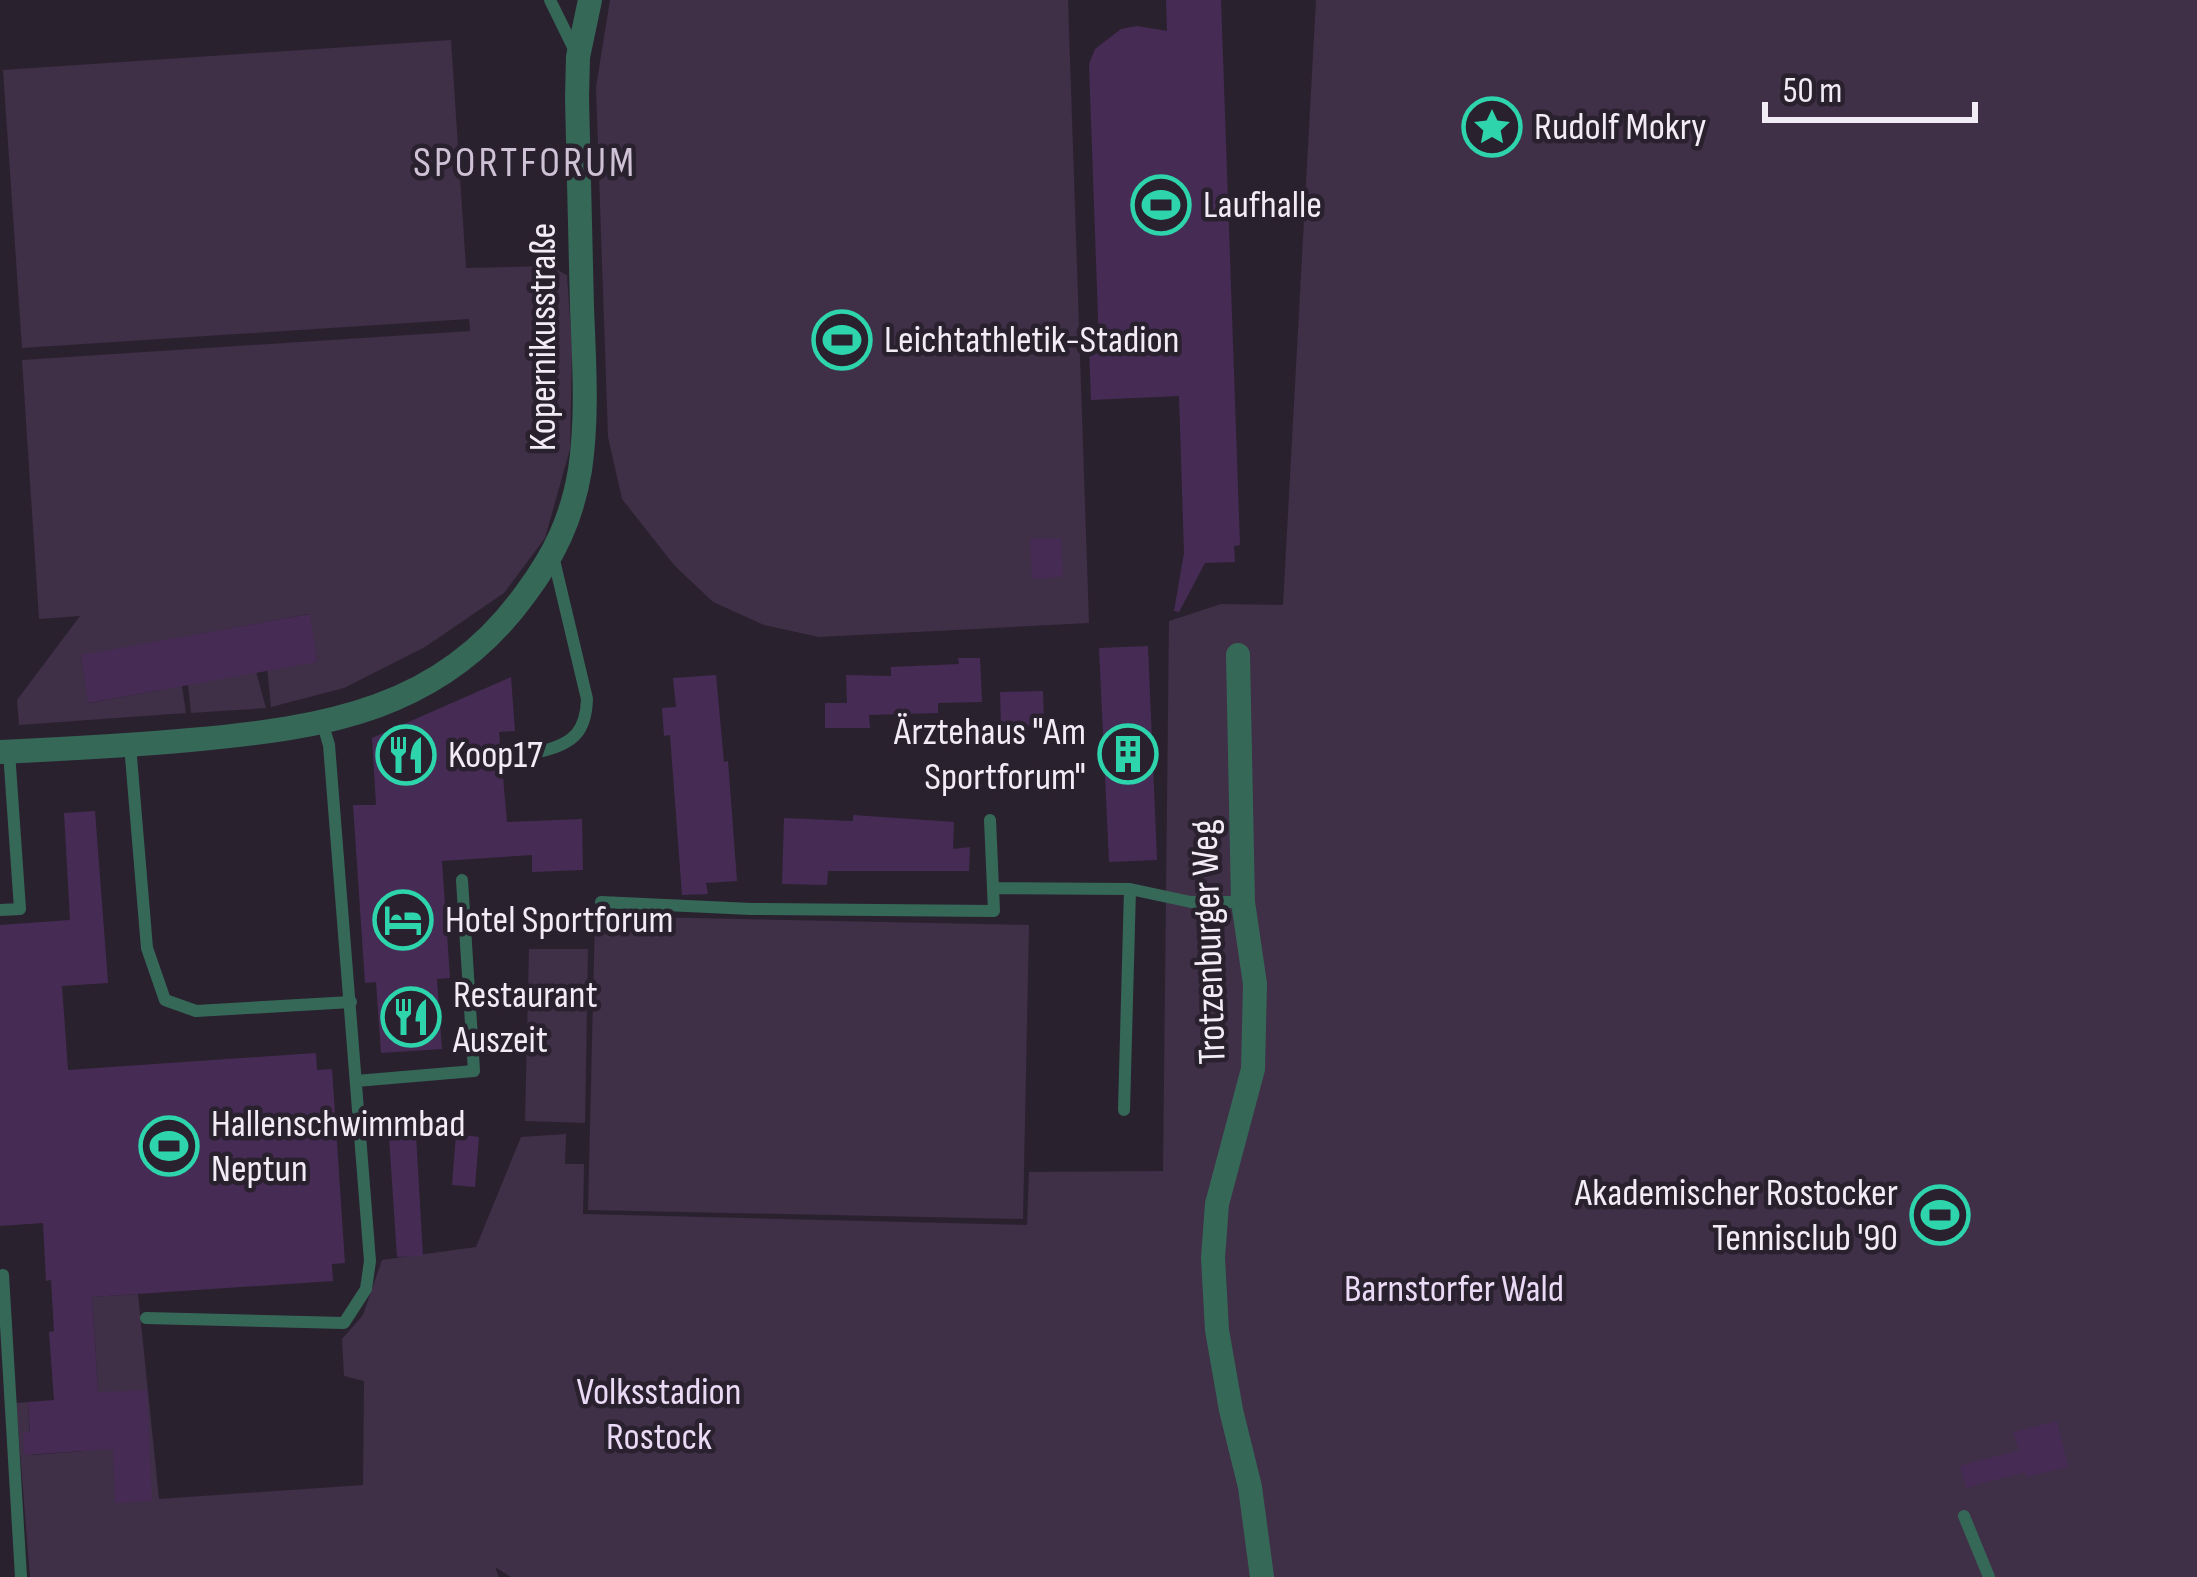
<svg xmlns="http://www.w3.org/2000/svg" width="2197" height="1577" font-family="'Sofia Sans Condensed',sans-serif">
	<rect width="100%" height="100%" fill="#2a212f"/>
	<path fill="#3f2f47" d="M610 0H1068L1089 623 819 637 764 625 713 602 674 565 622 499 608 437 596 87Z
		M1316 0H2197V1577H511L495 1567 499 1577H30L16 1403 28 1402 31 1455 85 1451 83 1409 99 1407 92 1297 138 1294 159 1499 363 1485 364 1381 344 1376 342 1339 363 1315 382 1260 476 1247 521 1137 566 1134 565 1164H584L583 1214 1027 1225 1029 1172 1163 1171 1169 621 1221 604 1283 605Z
		M451 40 466 268 549 266 567 275 572 348 570 449 545 538 504 593 425 647 344 688 271 707 267 667 317 662 309 614 81 656 89 703 182 686 186 713 19 725 17 700 80 616 39 619 22 360 470 331 469 319 22 348 3 70Z
		M255 668 266 708 191 713 188 685Z
		M595 916 1029 925 1023 1219 588 1210Z
		M529 949H588L585 1123 525 1121Z"/>
	<path fill="#462c54" d="M1166 0H1221L1240 545 1234 546 1235 562 1205 563 1179 612 1174 611 1184 553 1179 396 1091 400 1089 346 1099 345 1089 64 1095 49 1121 29 1137 26 1167 31Z
		M1061 538 1063 577 1032 579 1030 539Z
		M310 614 317 662 88 703 81 655Z
		M1148 646 1157 860 1109 862 1099 648Z
		M958 658H980L982 702 938 703V713L869 715 870 728H825V703H847L846 675 891 676V667L959 664Z
		M716 675 724 762 728 761 737 881 706 883 708 894 682 895 670 735 664 736 662 708 676 707 673 678Z
		M511 677 515 731 499 732 507 822 582 819 583 870 532 872V855L442 861 450 978 437 979 442 1049 381 1053 376 982 365 983 353 805H376L372 738Z
		M1043 691 1044 725 1001 726 1000 692Z
		M95 811 108 983 62 986 68 1070 316 1053 317 1070 332 1069 345 1263 332 1264 333 1281 92 1297 98 1392 147 1390 152 1501 115 1503 113 1449 24 1455 23 1432 30 1431 28 1402 54 1400 49 1332 54 1331 51 1280 46 1281 43 1223 0 1226V925L70 920 64 813Z
		M853 815 954 822 953 849 970 847 969 871H828L827 885 782 884 784 818 853 821Z
		M456 1134 479 1137 475 1187 452 1185Z
		M416 1135 423 1256 397 1257 389 1137Z
		M2057 1421 2068 1467 2026 1477 2025 1472 1966 1488 1960 1466 2019 1450 2013 1432Z"/>
	<g fill="none" stroke-linecap="round" stroke-linejoin="round">
		<path stroke="#366858" stroke-width="12" d="M550 0 576 53
			M130 745 147 948 165 1000 196 1011 351 1002
			M543 751C574 743 586 731 587 699L553 556
			M993 888 1130 889 1191 902H1242
			M601 902 751 909 994 911 990 820
			M0 910 20 909 9 752
			M356 1081 474 1071 462 880
			M1124 1110 1130 889
			M3 1275 21 1577
			M146 1318 344 1323 366 1289 370 1261 329 745 323 725
			M1964 1516 1989 1577"/>
		<path stroke="#366858" stroke-width="24" d="M1238 655 1243 902 1255 984 1253 1069 1217 1204 1213 1258 1217 1330 1231 1410 1250 1487 1262 1577
			M0 752C64 749 127 746 190 740 325 728 442 710 526 593 555 554 572 518 580 470 588 416 584 361 582 307 580 237 579 167 577 98L578 57 590 0"/>
	</g>
	<defs>
		<g id="sight-ring" transform="scale(3)"><circle r="9.5" fill="#2a212f" stroke="#2ed4ab" stroke-width="1.5"/><path d="M0-6L1.8-2.2L6-1.7L2.9 1.2L3.7 5.4L0 3.3L-3.7 5.4L-2.9 1.2L-6-1.7L-1.8-2.2Z" fill="#2ed4ab"/></g>
		<g id="stadium-ring" transform="scale(3)"><circle r="9.5" fill="#2a212f" stroke="#2ed4ab" stroke-width="1.5"/><path d="M0-5a6.5 5 0 1 0 0 10a6.5 5 0 1 0 0-10ZM-3.5-1.8h7v3.6h-7Z" fill="#2ed4ab"/></g>
		<g id="building-ring" transform="scale(3)"><circle r="9.5" fill="#2a212f" stroke="#2ed4ab" stroke-width="1.5"/><path d="M-4-6H4V6H1V3H-1V6H-4ZM-2.5-4.3h1.7v1.8h-1.7ZM.8-4.3h1.7v1.8H.8ZM-2.5-1h1.7V.8h-1.7ZM.8-1h1.7V.8H.8Z" fill="#2ed4ab"/></g>
		<g id="restaurant-ring" transform="scale(3)"><circle r="9.5" fill="#2a212f" stroke="#2ed4ab" stroke-width="1.5"/><path d="M-5-6h1v4h1v-4h1v4h1v-4h1v5L-1.5 .5V6h-2V.5L-5-1ZM5-6V6H3V1.5H1.5Q1.5-4 5-6Z" fill="#2ed4ab"/></g>
		<g id="hotel-ring" transform="scale(3)"><circle r="9.5" fill="#2a212f" stroke="#2ed4ab" stroke-width="1.5"/><path d="M-6-4.5h1.5V1H6V5H4.5V3h-9V5H-6ZM-4 0a1.8 1.8 0 1 1 3.6 0ZM.5 0V-2.5h3Q6-2.5 6 0Z" fill="#2ed4ab"/></g>
	</defs>
	<g fill-rule="evenodd">
		<use href="#sight-ring" x="1492" y="127"/>
		<use href="#stadium-ring" x="1161" y="205"/>
		<use href="#stadium-ring" x="842" y="340"/>
		<use href="#building-ring" x="1128" y="754"/>
		<use href="#restaurant-ring" x="406" y="755"/>
		<use href="#hotel-ring" x="403" y="920"/>
		<use href="#restaurant-ring" x="411" y="1017"/>
		<use href="#stadium-ring" x="169" y="1146"/>
		<use href="#stadium-ring" x="1940" y="1215"/>
	</g>
	<g text-anchor="middle" dominant-baseline="central" stroke-width="9" stroke-linejoin="round" paint-order="stroke">
		<g font-size="39" fill="#f2ecf6" stroke="#2a212f" text-anchor="start">
			<text x="1534" y="127">Rudolf Mokry</text>
			<text x="1203" y="205">Laufhalle</text>
			<text x="884" y="340">Leichtathletik-Stadion</text>
			<text x="1086" y="732" text-anchor="end">Ärztehaus "Am<tspan x="1086" dy="45">Sportforum"</tspan></text>
			<text x="448" y="755">Koop17</text>
			<text x="445" y="920">Hotel Sportforum</text>
			<text x="453" y="995">Restaurant<tspan x="453" dy="45">Auszeit</tspan></text>
			<text x="211" y="1124">Hallenschwimmbad<tspan x="211" dy="45">Neptun</tspan></text>
			<text x="1898" y="1193" text-anchor="end">Akademischer Rostocker<tspan x="1898" dy="45">Tennisclub '90</tspan></text>
		</g>
		<g font-size="39" fill="#f2ecf6" stroke="#2a212f">
			<text transform="translate(543 337) rotate(-90)">Kopernikusstraße</text>
			<text transform="translate(1209 942) rotate(-92)">Trotzenburger Weg</text>
		</g>
		<g font-size="39" fill="#ebdaf6" stroke="#2a212f">
			<text x="1454" y="1289">Barnstorfer Wald</text>
			<text x="659" y="1392">Volksstadion<tspan x="659" dy="45">Rostock</tspan></text>
		</g>
		<g font-size="42" letter-spacing="3" fill="#cfc2d6" stroke="#2a212f">
			<text x="525" y="163">SPORTFORUM</text>
		</g>
	</g>
	<path d="M1765 102v18h210v-18" fill="none" stroke="#f2ecf6" stroke-width="6"/>
	<text x="1783" y="102" font-size="36" fill="#f2ecf6" stroke="#2a212f" stroke-width="9" paint-order="stroke">50 m</text>
</svg>
